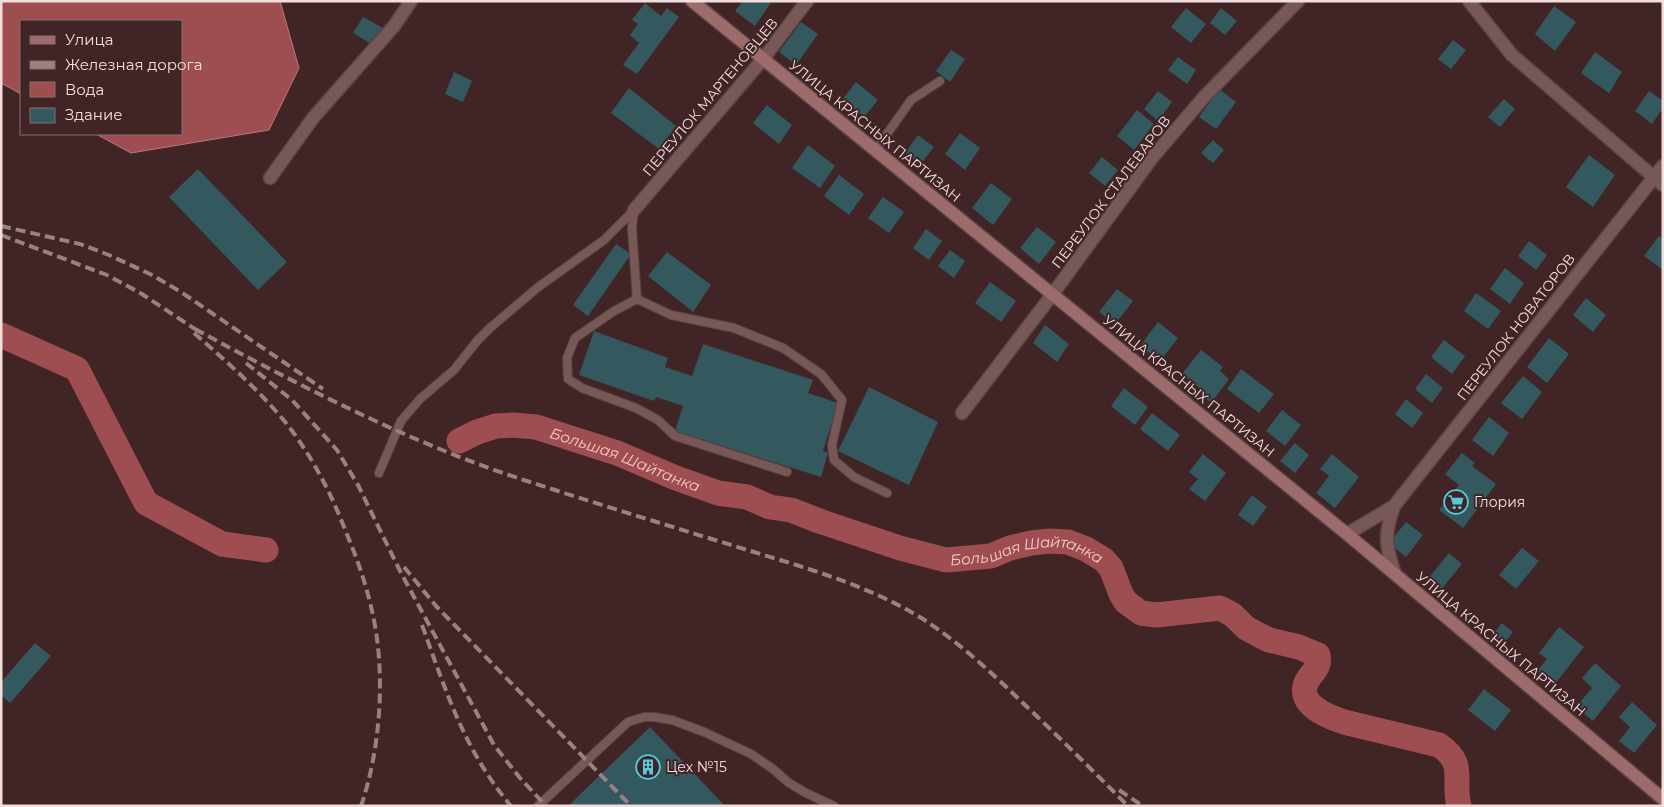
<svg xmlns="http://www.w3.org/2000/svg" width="1664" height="807" font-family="Montserrat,sans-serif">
	<rect width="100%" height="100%" fill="#412425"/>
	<path fill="#9e4e51" stroke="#b8797b" d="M1 1H280L299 68 269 130 131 153 96 134H181V21H21V94L1 83Z"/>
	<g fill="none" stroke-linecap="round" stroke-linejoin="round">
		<g stroke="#9e4e51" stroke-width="25">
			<path d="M1 335 77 369 146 503 222 544 266 550"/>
			<path id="s1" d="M459 441 477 432 496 426 513 425 536 427 617 453 676 478 718 493 747 497 770 507 791 510 822 522 900 548 946 560 991 556 1010 548 1031 543 1050 541 1068 542 1086 549 1104 560 1111 568 1121 594 1126 602 1141 613 1156 615 1220 608 1233 615 1246 628 1261 636 1269 640 1299 647 1318 655C1321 669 1311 672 1306 683 1297 705 1329 717 1344 722L1439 745C1467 764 1452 778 1459 806"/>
		</g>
	</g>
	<path fill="#33595f" d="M743 1H772L755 26 735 11Z
		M645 3 661 16 667 8 679 17 637 74 623 65 639 43 630 35 638 24 632 20Z
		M1554 6 1576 22 1555 51 1535 34Z
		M1186 8 1206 24 1191 43 1171 27Z
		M1221 8 1237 21 1225 35 1210 23Z
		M363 17 383 28 373 45 353 33Z
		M801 22 818 34 796 65 779 52Z
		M1453 40 1466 50 1451 69 1438 59Z
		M951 50 965 59 950 82 936 71Z
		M1595 52 1622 72 1609 93 1581 73Z
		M1178 57 1196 70 1187 84 1168 70Z
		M454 72 472 81 463 102 445 94Z
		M856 82 878 100 864 117 842 100Z
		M629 88 676 126 659 149 611 113Z
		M1219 89 1236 102 1216 129 1199 117Z
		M1158 91 1172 102 1158 121 1144 109Z
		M1649 91 1663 101V108L1652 124 1635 111Z
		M1504 99 1515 109 1500 127 1488 117Z
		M767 105 792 125 779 144 753 123Z
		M1137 110 1154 124 1134 150 1117 136Z
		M960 133 980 148 965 170 945 154Z
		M918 135 934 147 920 165 905 153Z
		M1213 140 1224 150 1213 163 1201 153Z
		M808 145 835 166 820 188 792 168Z
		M1589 155 1615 175 1593 207 1566 187Z
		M1102 157 1118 170 1105 186 1089 173Z
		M198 169 287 262 258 290 169 197Z
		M839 175 864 194 849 215 824 196Z
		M991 183 1012 199 993 225 972 208Z
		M883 197 904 212 889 233 868 218Z
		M1037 227 1056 242 1039 264 1020 248Z
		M926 229 942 241 929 260 913 248Z
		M1659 236 1663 239V270L1644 256Z
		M1529 241 1547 255 1536 270 1518 256Z
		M616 244 631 254 588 316 573 305Z
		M950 250 965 261 954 278 938 266Z
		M667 252 711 285 693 312 648 276Z
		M1505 268 1524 283 1510 304 1490 289Z
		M990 282 1016 301 1001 322 975 303Z
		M1117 289 1133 301 1115 324 1099 312Z
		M1476 293 1501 311 1488 329 1464 311Z
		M1586 298 1606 315 1593 332 1573 315Z
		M1158 322 1178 338 1160 361 1140 346Z
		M1045 325 1069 344 1057 362 1033 343Z
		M594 331 668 358 665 367 692 376 703 344 813 380 808 393 838 403 823 451 828 453 821 477 675 431 683 406 656 397 654 401 579 375Z
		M1549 338 1569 354 1547 383 1527 367Z
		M1444 340 1465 356 1452 374 1431 357Z
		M1201 350 1223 367 1220 371 1229 379 1211 403 1200 394 1203 391 1182 374Z
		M1241 369 1274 394 1259 413 1227 389Z
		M1426 374 1443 388 1432 403 1415 389Z
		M1523 376 1542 392 1522 419 1501 403Z
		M869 387 938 422 909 485 838 451Z
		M1124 388 1148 407 1135 425 1111 406Z
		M1406 399 1423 413 1412 428 1395 414Z
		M1282 410 1301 425 1285 446 1266 431Z
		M1152 413 1180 435 1168 451 1140 429Z
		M1489 417 1509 433 1493 456 1472 440Z
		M1295 443 1309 455 1295 473 1280 461Z
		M1462 453 1475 463 1472 466 1496 484 1463 528 1439 510 1459 485 1445 474Z
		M1203 454 1226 473 1205 501 1189 489 1198 479 1189 472Z
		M1332 454 1359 477 1335 508 1316 493 1329 476 1320 469Z
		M1252 495 1267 507 1253 526 1238 515Z
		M1406 522 1423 535 1406 557 1389 543Z
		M1522 548 1539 561 1516 589 1499 575Z
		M1449 553 1462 564 1440 591 1427 580Z
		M1502 623 1513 632 1502 646 1491 637Z
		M1559 627 1584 647 1554 685 1537 671 1547 659 1539 653Z
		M35 643 51 656 10 703 1 695V682Z
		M1595 663 1621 686 1593 721 1576 707 1592 688 1582 678Z
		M1484 689 1511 710 1495 731 1468 710Z
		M1632 702 1657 725 1634 753 1619 741 1630 727 1619 717Z
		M650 727 725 806H568Z"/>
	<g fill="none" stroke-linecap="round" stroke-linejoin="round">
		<g stroke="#5b4344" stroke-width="10">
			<path id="lane" d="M875 151 911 100 940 81
				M634 210 632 228 637 299 671 315 734 328 783 348 821 374 842 400 832 445 834 460 854 477 887 493
				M637 299 614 311 575 338 567 358 568 379 582 388 636 408 658 420 675 436 787 472
				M379 473 401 421 420 399 454 370 477 341 490 328 537 288 604 240 634 210
				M538 806 628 722 644 717H654L672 720 704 732 751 754 773 769 789 783 806 793 834 806"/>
		</g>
		<g stroke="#5b4344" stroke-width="15">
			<path id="street" d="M1469 1 1512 55 1663 185
				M270 178 313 118 394 26 411 1
				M634 210 763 59 807 1
				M962 413 1052 295 1152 158 1204 97 1298 1
				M1347 534 1394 506
				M1395 574C1385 545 1384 535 1394 506L1663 166"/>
		</g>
		<g stroke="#5b4344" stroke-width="15">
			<path id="secondary" d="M692 1 1347 534 1663 799"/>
		</g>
		<use href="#lane" stroke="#785757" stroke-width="8"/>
		<use href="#street" stroke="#785757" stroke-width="12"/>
		<use href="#secondary" stroke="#9d6b6c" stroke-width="12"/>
		<path stroke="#9a8181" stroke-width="4" stroke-dasharray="10 5" stroke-linecap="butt" d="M1 226 80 244 109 255 152 275 181 292 323 389
			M1 235 107 275 142 294 201 333
			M195 329C302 387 414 445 530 482 601 505 673 527 744 549 806 568 868 585 923 619 960 643 993 674 1025 705 1060 738 1094 772 1128 806
			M194 333C226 361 259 390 286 423 312 456 331 493 346 532 357 558 366 584 372 611 386 671 381 748 361 806
			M246 363 292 400 337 450 358 485 400 571 494 745 520 778 546 806
			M404 567 436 606 631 806
			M422 625C446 691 464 750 511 806
			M1119 790 1143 806"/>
	</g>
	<defs>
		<g id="supermarket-ring" transform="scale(1.25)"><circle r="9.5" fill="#412425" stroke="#53cbdb" stroke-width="1.5"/><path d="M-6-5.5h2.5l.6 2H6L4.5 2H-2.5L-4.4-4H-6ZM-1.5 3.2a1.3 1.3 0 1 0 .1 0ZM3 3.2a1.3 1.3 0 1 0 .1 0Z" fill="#53cbdb"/></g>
		<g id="building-ring" transform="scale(1.25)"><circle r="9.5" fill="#412425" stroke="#53cbdb" stroke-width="1.5"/><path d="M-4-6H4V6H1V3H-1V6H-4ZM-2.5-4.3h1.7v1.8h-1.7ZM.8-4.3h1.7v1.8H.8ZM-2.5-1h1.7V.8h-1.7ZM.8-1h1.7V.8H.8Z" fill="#53cbdb"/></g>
	</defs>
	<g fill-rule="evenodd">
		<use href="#supermarket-ring" x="1456" y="502"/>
		<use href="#building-ring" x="648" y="767"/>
	</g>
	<g text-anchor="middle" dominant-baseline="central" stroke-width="4" stroke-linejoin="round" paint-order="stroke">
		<g font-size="14" fill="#f3dede" stroke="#412425">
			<text transform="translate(710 97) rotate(-50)">ПЕРЕУЛОК МАРТЕНОВЦЕВ</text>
			<text transform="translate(875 131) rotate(39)">УЛИЦА КРАСНЫХ ПАРТИЗАН</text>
			<text transform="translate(1111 192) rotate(-53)">ПЕРЕУЛОК СТАЛЕВАРОВ</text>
			<text transform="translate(1516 327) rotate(-52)">ПЕРЕУЛОК НОВАТОРОВ</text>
			<text transform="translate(1189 386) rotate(39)">УЛИЦА КРАСНЫХ ПАРТИЗАН</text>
			<text transform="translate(1501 644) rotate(40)">УЛИЦА КРАСНЫХ ПАРТИЗАН</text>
		</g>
		<g font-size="14" fill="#f3dede" stroke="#412425" text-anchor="start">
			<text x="1474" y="502">Глория</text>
			<text x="666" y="767">Цех №15</text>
		</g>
		<g font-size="15" font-style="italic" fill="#f9c9c9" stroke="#412425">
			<text stroke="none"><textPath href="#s1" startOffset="175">Большая Шайтанка</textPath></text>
			<text stroke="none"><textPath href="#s1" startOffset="596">Большая Шайтанка</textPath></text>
		</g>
	</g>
	<rect width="1664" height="807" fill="none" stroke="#f3dede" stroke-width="5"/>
	<rect x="20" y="20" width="162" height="115" fill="#412425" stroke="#886e6f"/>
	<rect x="30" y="36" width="25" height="8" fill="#9d6b6c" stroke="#886e6f"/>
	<text x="65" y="45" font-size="15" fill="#f3dede">Улица</text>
	<rect x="30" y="61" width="25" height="8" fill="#9a8181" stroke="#886e6f"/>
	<text x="65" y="70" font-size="15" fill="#f3dede">Железная дорога</text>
	<rect x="30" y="82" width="25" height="15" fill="#9e4e51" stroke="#886e6f"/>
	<text x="65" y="95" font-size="15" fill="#f3dede">Вода</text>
	<rect x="30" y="108" width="25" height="15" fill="#33595f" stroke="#886e6f"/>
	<text x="65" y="120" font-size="15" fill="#f3dede">Здание</text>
</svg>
